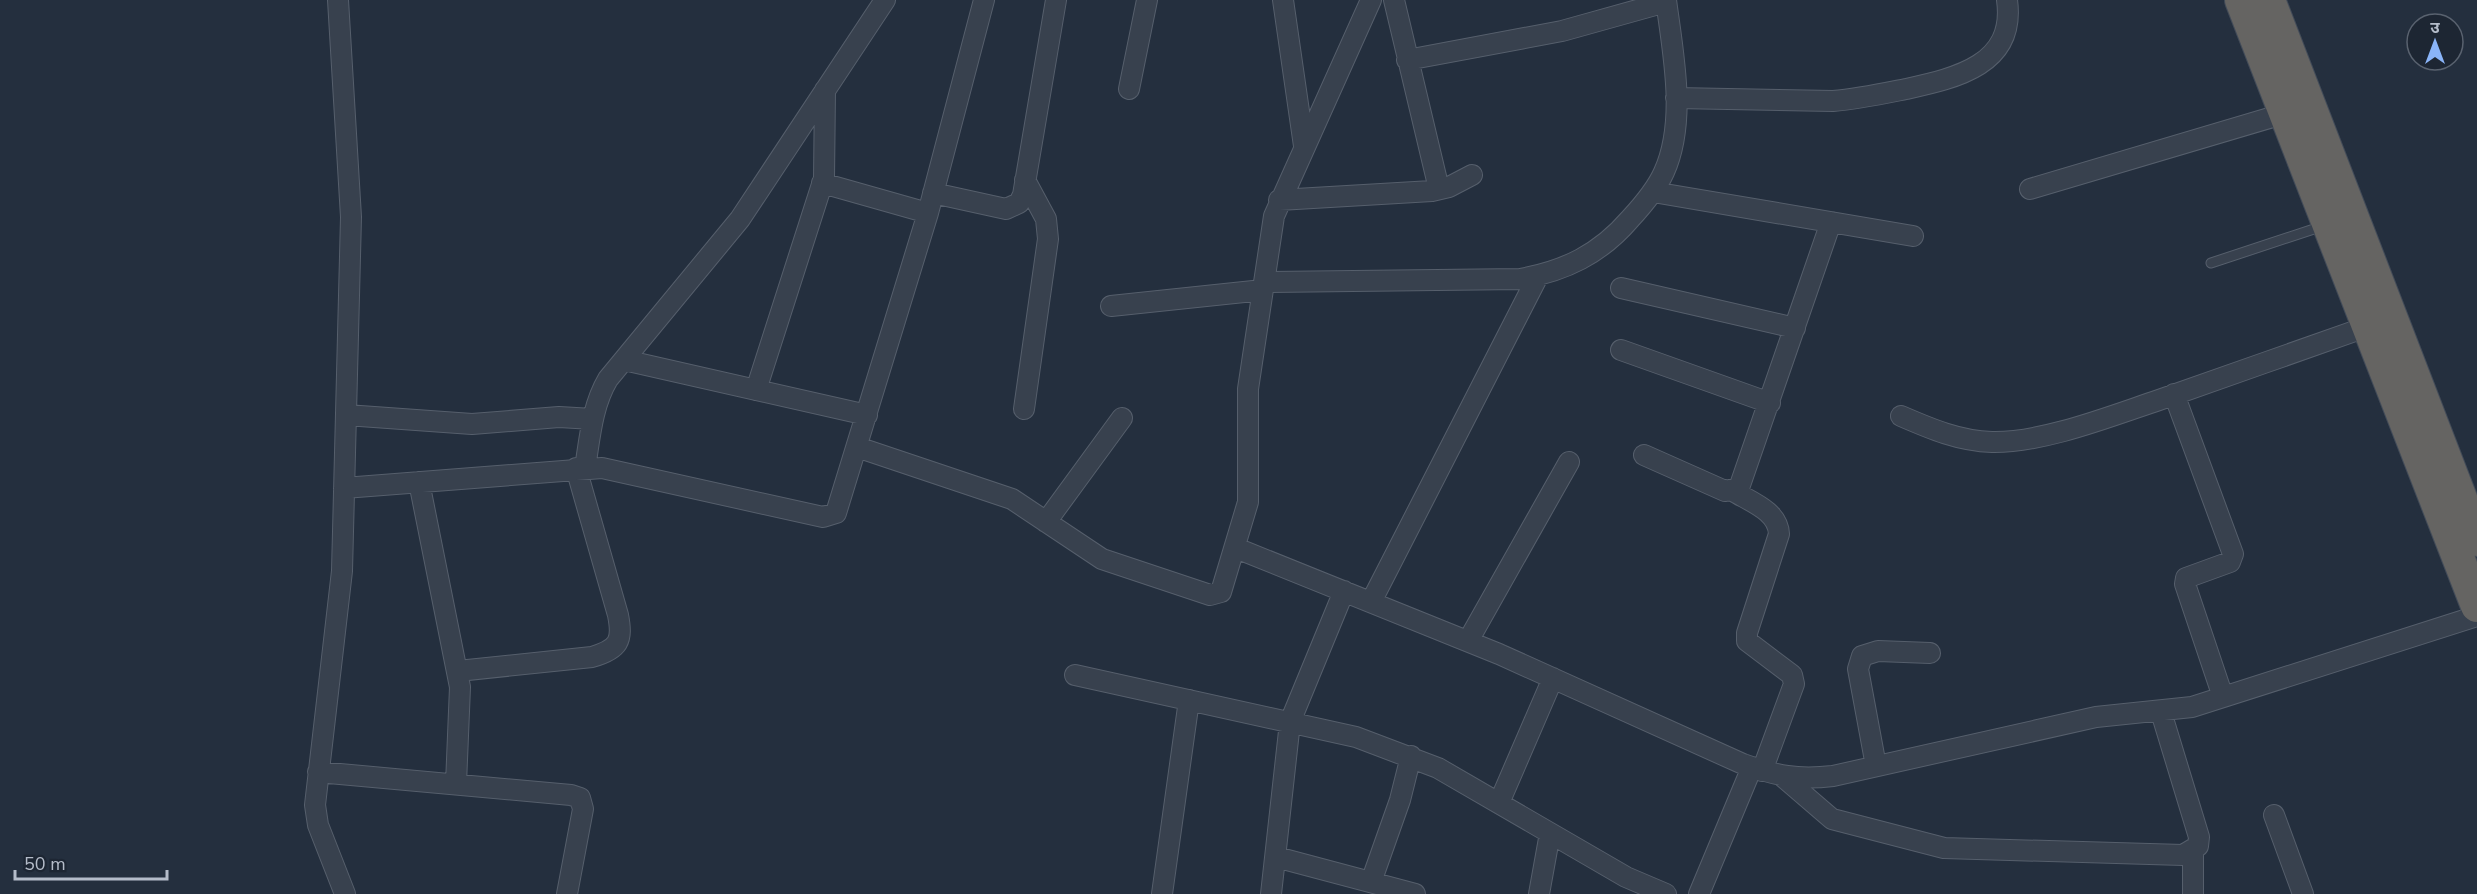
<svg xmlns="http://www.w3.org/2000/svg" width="2477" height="894" font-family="'Nunito Sans','Noto Sans Devanagari',sans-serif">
	<rect width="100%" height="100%" fill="#242f3e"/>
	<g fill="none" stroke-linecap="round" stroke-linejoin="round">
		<g stroke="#565f6c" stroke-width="11">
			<path id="service" d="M2211 263 2323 226"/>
		</g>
		<g stroke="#565f6c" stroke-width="22">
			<path id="minor" d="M338 0 351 217 342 571 315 805 318 825 345 894
				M1283 0 1304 146
				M1394 0 1439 189
				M1407 60 1562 31 1666 2
				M1129 89 1147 0
				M1676 98 1833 101C1858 99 1881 94 1906 89 1956 78 2016 65 2007 0
				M822 183 928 213
				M2030 189 2286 113
				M1653 192 1913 236
				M933 193 1006 209 1019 203 1023 195 1056 0
				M1279 200 1432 191 1449 187 1472 175
				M1264 282 1520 279C1565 271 1600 254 1630 219 1643 205 1656 190 1664 172 1687 121 1673 53 1666 0
				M1621 288 1795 328
				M1111 306 1263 290
				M1621 350 1770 403
				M624 360 867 415
				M756 390 824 178 825 90
				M2174 394 2233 554 2230 562 2186 578 2185 584 2223 697
				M1024 409 1048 239 1046 219 1025 180
				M346 415 472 424 559 417 593 419
				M1901 416C1931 429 1959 441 1992 442 2043 443 2111 416 2159 400 2229 375 2299 351 2369 326
				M857 447 1012 499 1102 559 1210 595 1221 592 1248 502V389L1274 216 1371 0
				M1644 455 1725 491 1739 488 1831 222
				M585 468C590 437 592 406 608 379L740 219 885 0
				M419 482 460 687 456 784
				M344 488 602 468 823 517 836 513 928 213 984 0
				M1733 491C1751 502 1778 511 1779 534L1747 633V641L1792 675 1794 684 1762 771
				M1046 522 1122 418
				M1236 548 1499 654 1743 764C1777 776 1797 780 1833 776L2096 717 2192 707 2477 616
				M1371 602 1538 276
				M1468 641 1569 462
				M458 671 592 657C619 649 623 641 618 615L576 468
				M1075 675 1356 737 1438 768 1626 877 1666 894
				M1876 766 1858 669 1862 656 1878 651 1930 653
				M318 772 571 795 580 798 583 809 567 894
				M1782 776 1832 819 1944 848 2183 855 2198 846 2199 837 2161 712
				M1499 803 1553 678
				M2274 815 2303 894
				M2193 851V894
				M1276 857 1415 894
				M1371 882 1400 800 1411 756
				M1162 894 1189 700
				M1271 894 1290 722 1344 591
				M1539 894 1550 833
				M1699 894 1752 767"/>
		</g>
		<g stroke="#434c59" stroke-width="34">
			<path id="trunk" d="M2241 0 2477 606
				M2269 0 2477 540"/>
		</g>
		<use href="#service" stroke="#38414e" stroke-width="9"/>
		<use href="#minor" stroke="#38414e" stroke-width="20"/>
		<use href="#trunk" stroke="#656462" stroke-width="32"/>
	</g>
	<g transform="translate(2435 42)"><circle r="28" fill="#1d2633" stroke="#59626f" stroke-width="1.5"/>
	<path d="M0-4.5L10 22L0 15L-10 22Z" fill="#8ab4f8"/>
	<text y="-9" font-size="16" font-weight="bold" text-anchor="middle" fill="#b4bcc9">उ</text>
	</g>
	<path d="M15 870v9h152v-9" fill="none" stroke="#b4bcc9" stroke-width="3"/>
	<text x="24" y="870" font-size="18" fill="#b4bcc9" stroke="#1d2633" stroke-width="4.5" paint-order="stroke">50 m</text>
</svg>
